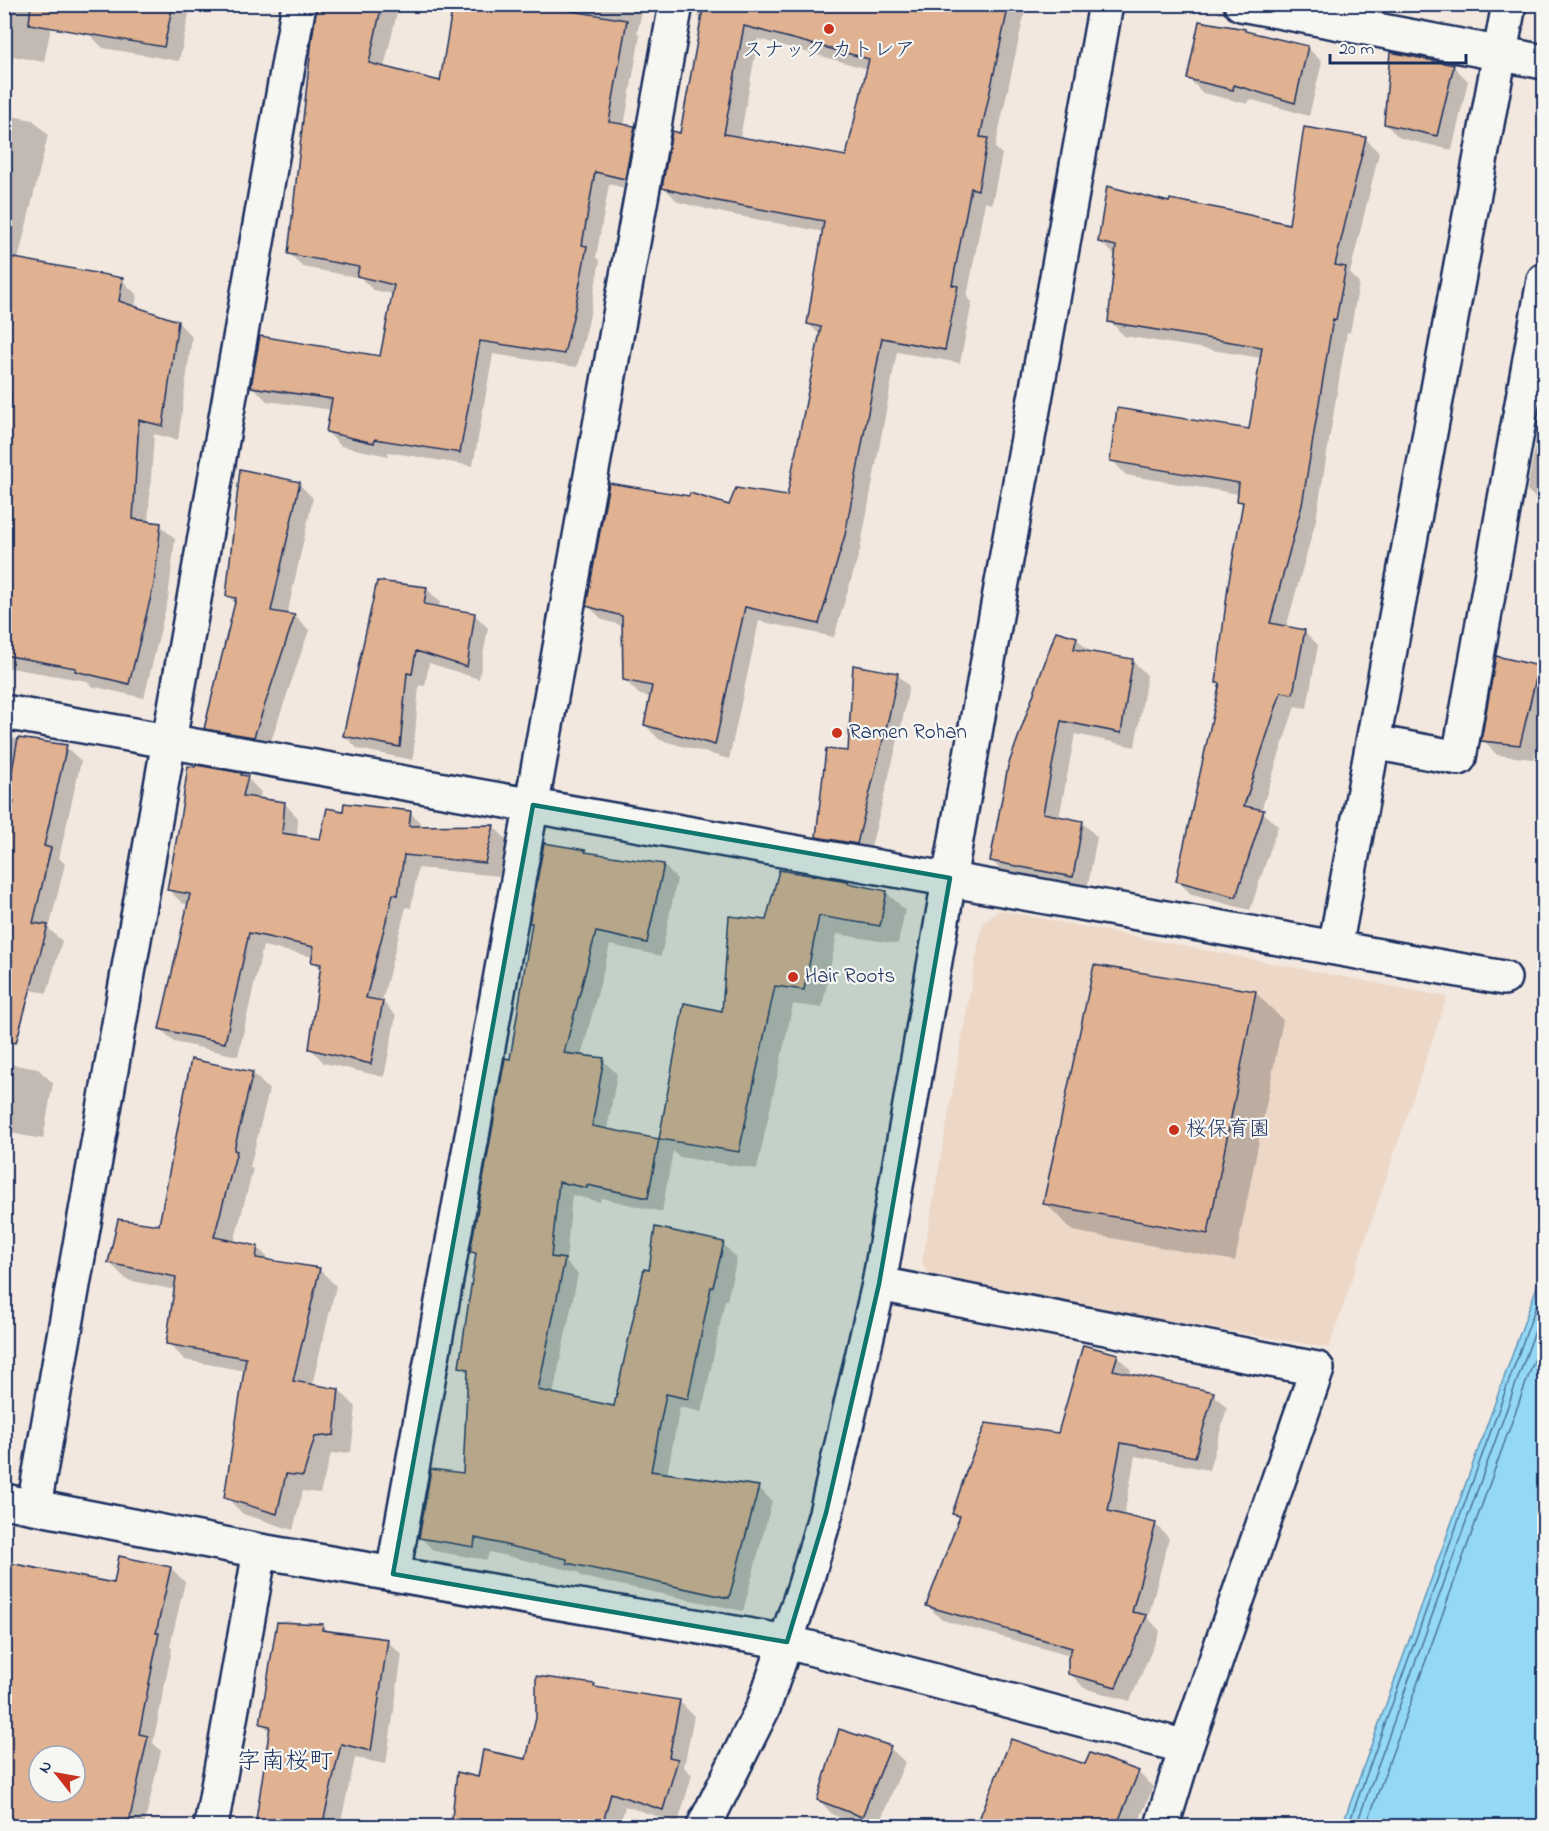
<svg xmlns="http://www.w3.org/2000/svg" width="1549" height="1831" font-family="'Indie Flower','Klee One',sans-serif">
	<rect width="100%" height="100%" fill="#f2e8df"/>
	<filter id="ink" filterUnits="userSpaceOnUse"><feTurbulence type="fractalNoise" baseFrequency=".0167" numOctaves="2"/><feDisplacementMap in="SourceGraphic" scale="12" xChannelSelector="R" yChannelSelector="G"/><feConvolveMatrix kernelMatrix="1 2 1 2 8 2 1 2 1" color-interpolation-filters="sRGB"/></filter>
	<g filter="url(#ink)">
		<path fill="#edd8c8" d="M999 910 1447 997 1329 1348 931 1280 922 1263 982 924Z"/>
		<path fill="#93d9f5" stroke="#6395b9" stroke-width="1.5" d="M1544 1267V1826H1342Z"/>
		<path fill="#0003" fill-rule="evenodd" d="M4 4H24L37 7 52 22 44 62 13 56 7 115 33 120 48 135 18 260 122 280 137 295 135 308 178 322 192 337 178 440 154 434 148 523 160 525 175 539 168 599 144 698 91 686 87 681 4 667V402L21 328 4 325Z
			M93 4H191L179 61 103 48 88 33Z
			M319 4H399L384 68 441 82 455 4H644L637 33 640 36 624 126 634 127 648 141 639 192 609 184 596 257 600 261 588 324 577 367 493 354 473 466 388 452V456L341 446 327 432 332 410 267 401 253 387 381 358 393 294 373 290 361 278 303 267 289 253Z
			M700 4H877L932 15 933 4H1019L1025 11 995 148 1002 154 992 204 985 202 967 297 972 302 960 363 897 352 860 550 834 637 759 621 729 759 660 740 645 725 651 697 640 695 625 680 624 626 603 620 588 606 730 507 789 498 821 336 808 323 824 232 723 213 678 202 664 187 681 134 702 21 698 16ZM758 39 868 69 848 157 740 138Z
			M1245 30 1248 34 1307 47 1322 62 1309 116 1249 99 1248 104 1203 93 1189 79Z
			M1454 67 1468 81 1452 150 1400 138 1385 124Z
			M1365 138 1379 153 1350 273 1359 283 1350 333 1347 332 1316 520 1286 628 1304 631 1318 645 1307 708 1295 706 1261 811 1278 826 1250 910 1192 895 1177 880 1221 686 1217 682 1244 506 1238 500 1239 494 1126 475 1112 460 1251 431 1262 358 1124 336 1110 321 1117 257 1100 242 1170 204 1290 226Z
			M1544 398V505L1542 504 1527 490Z
			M299 484 313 498 287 615 295 616 309 630 268 750 220 742 206 728 236 604 227 595Z
			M427 589 440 602 439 608 474 614 488 628 479 679 429 663 425 686 419 685 413 760 358 749 345 736Z
			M1076 638 1091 653 1132 660 1147 675 1135 747 1075 734 1059 818 1082 822 1097 837 1087 890 1006 875 992 861Z
			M1538 668 1544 674V716L1534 759 1497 755 1483 740Z
			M897 674 909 686 901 728 869 855 830 848 818 836 850 753Z
			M4 737 66 747 81 761 59 858 65 864 49 929 62 941 47 993 4 985Z
			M241 775 247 778 261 792 259 800 285 804 298 818 297 837 321 841 345 812H410L424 827 493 826 507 840 499 876 418 868 411 908 406 907 382 1001 396 1016 384 1077 324 1063 311 1049 322 970 313 961 314 957 263 946 238 1056 174 1042 160 1028 189 905 182 903 169 890Z
			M585 851 589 854 663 865 677 879 661 956 610 945 581 1057 603 1060 617 1074 607 1130 658 1140 660 1142 685 1005 724 1013 767 921 848 882 851 885 886 892 905 910 898 944 837 934 822 1008 793 1004 757 1169 679 1157 673 1151 662 1212 601 1198 600 1202 572 1195 566 1262 578 1274 553 1395 615 1408 651 1271 723 1244 737 1258 727 1300H725L702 1412 680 1407 667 1475 758 1487 772 1501 743 1611 582 1577 578 1572 489 1552 487 1560 434 1551 420 1537 464 1475 470 1375 461 1366 477 1257 472 1251 511 1060 533 925 531 922Z
			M1255 992 1283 1020 1235 1261 1073 1231 1045 1203Z
			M4 1063 38 1069 53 1083 43 1139 4 1132Z
			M253 1073 269 1090 250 1167 253 1169 234 1243 257 1247 272 1262 319 1269 336 1286 312 1385 339 1390 356 1407 351 1452 331 1454 320 1493 303 1491 293 1530 243 1514 226 1497 246 1371 185 1360 168 1343 176 1290 127 1280 110 1263 160 1227Z
			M1117 1356 1131 1370 1129 1375 1213 1394 1227 1408 1209 1470 1135 1456 1124 1516 1155 1524 1169 1538 1148 1618 1160 1631 1130 1701 1084 1688 1070 1673V1656L942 1620 928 1606 960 1519 954 1513 1059 1435Z
			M120 1558 171 1568 185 1582 170 1646 172 1649 153 1743 161 1751 144 1826H4L115 1585ZM39 1756H75V1792H39Z
			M322 1626 330 1633 387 1641 402 1655 386 1764 355 1758 340 1826H256L271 1732 262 1724Z
			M594 1685 598 1689 679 1701 694 1716 684 1767 692 1775 678 1823 625 1806 620 1826H452L479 1778 527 1761Z
			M890 1748 905 1762 878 1826H866L833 1815 819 1800Z
			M1091 1755 1138 1772 1153 1787 1137 1826H978L1086 1766Z"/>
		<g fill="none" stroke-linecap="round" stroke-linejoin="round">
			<path stroke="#4b739a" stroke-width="1.5" d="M1348 1826 1544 1284
				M1356 1826 1544 1306
				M1366 1826 1544 1333"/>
		</g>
		<path fill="#e0b291" stroke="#1b2f5e" stroke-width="1.5" fill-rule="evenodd" d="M31 4H173L164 47 29 24Z
			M317 4H382L369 63 440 81 453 4H529L627 20 609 122 635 126 625 179 595 172 582 245 587 246 575 309 564 354 480 341 460 453 375 439 374 443 326 432 332 399 251 387 260 336 380 356 394 285 357 276 359 267 288 254 312 39Z
			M704 4H885L930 13 932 4H1009L980 137 988 138 978 190 971 188 952 285 958 286 945 350 882 338 845 535 819 624 745 607 715 745 644 725 652 686 623 680 622 616 586 606 609 483 689 496 690 493 729 505 736 488 787 496 821 327 807 324 824 221 712 200 662 188 672 131 680 133ZM744 26 869 59 846 156 724 134Z
			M1199 21 1245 29V31L1308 46 1295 103 1234 85 1233 90 1187 79Z
			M1390 52 1454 65 1437 136 1384 124Z
			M1304 127 1366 137 1335 265 1346 267 1336 320 1333 319 1302 505 1270 623 1305 630 1293 694 1281 692 1244 806 1264 810 1236 897 1176 881 1220 683H1216L1228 586 1243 502 1237 501 1239 483 1110 461 1117 408 1249 429 1262 347 1108 322 1116 246 1098 242 1107 186 1169 202 1170 199 1227 210 1289 224Z
			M4 256 123 278 119 301 178 321 163 426 139 420 133 519 161 523 154 584 129 684 75 671 76 668 4 655V440L11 394 4 393Z
			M240 469 300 482 271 611 295 615 254 737 204 729 236 598 226 596Z
			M377 581 427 587 424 604 475 613 467 667 416 651 412 674 407 673 400 747 343 736Z
			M1056 631 1077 637 1074 649 1133 659 1121 733 1061 721 1043 813 1083 821 1073 877 990 861 1008 766Z
			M1496 656 1539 666 1520 745 1481 741Z
			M853 665 898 673 889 716 857 844 816 837 826 749 848 751Z
			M18 738 67 745 44 846 51 848 33 923 48 925 16 1043 4 1041V844L14 801 7 799Z
			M196 765 242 773 241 775 248 776 243 796 285 802 282 833 320 839 327 808 343 811 344 803 411 811 409 826 494 825 485 863 404 855 398 895 393 894 366 998 383 1001 371 1064 309 1049 321 964 311 962 314 947 249 933 225 1043 159 1029 190 894 167 890 179 826 188 766 195 767Z
			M544 843 586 850 585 852 664 864 647 943 596 932 564 1053 604 1058 592 1126 659 1139 648 1198 587 1185V1188L559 1182 551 1257 565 1259 538 1390 614 1406 644 1269 649 1270 655 1227 724 1242 713 1287H711L688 1399 666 1394 651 1471 759 1486 729 1598 567 1563V1559L475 1538 474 1547 419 1538 431 1469 463 1473 468 1369 459 1367 476 1253 470 1252 505 1058 510 1059 532 923H529Z
			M779 870 848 881V883L887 891 880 926 819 916 804 990 775 986 739 1152 659 1139 684 1003 722 1011 729 916 766 920Z
			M1094 965 1256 991 1208 1234 1043 1204Z
			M191 1059 253 1072 234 1150 237 1151 214 1237 258 1246 256 1258 320 1268 293 1381 339 1389 334 1435 315 1437 303 1476 286 1474 277 1514 224 1498 246 1358 166 1344 176 1277 108 1263 118 1219 159 1225Z
			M1083 1345 1118 1354 1113 1370 1214 1392 1195 1457 1121 1443 1108 1511 1156 1523 1132 1612 1147 1615 1116 1687 1068 1674V1658L1072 1648 926 1606 960 1516 952 1514 968 1466 986 1423 1058 1433Z
			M119 1556 171 1567 156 1633H159L139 1734 148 1736 128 1827H4V1562L114 1583ZM39 1756H75V1792H39Z
			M277 1622 323 1624 322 1630 388 1639 371 1751 341 1744 322 1827H255L270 1726 260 1724Z
			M536 1676 595 1684 594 1687 680 1700 669 1757 678 1759 663 1810 611 1793 602 1827H451L457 1772 478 1777 483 1750 526 1759 536 1718Z
			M839 1729 891 1746 862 1817 817 1800Z
			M1011 1739 1085 1764 1090 1753 1139 1771 1116 1827H976Z"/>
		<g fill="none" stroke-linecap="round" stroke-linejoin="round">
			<g stroke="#1b2f5e" stroke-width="38">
				<path id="minor" d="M1241 4 1544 62
					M4 712 1504 978
					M1373 742 1459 758 1544 280
					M1335 948 1509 4
					M879 1284 1317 1369 1186 1747
					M4 1501 260 1551 787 1642 1186 1747 1162 1826
					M34 1506 299 4
					M393 1574 676 4
					M211 1826 260 1551"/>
			</g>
			<g stroke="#1b2f5e" stroke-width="38">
				<path id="tertiary" d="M704 1826 764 1706 805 1585 826 1513 879 1284 962 805 1106 4"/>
			</g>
			<use href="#minor" stroke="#f6f6f2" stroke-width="33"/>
			<use href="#tertiary" stroke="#f6f6f2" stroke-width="33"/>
		</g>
	</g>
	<path fill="#0f766e" fill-opacity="0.2" stroke="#0f766e" stroke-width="4.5" stroke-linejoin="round" d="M533 805 950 878 879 1284 826 1513 787 1642 393 1574Z"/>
	<g fill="#c8321e" stroke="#f6f6f2" stroke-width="2">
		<circle cx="829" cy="29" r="6"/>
		<circle cx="837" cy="733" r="6"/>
		<circle cx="793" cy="977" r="6"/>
		<circle cx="1174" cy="1130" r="6"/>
	</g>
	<g text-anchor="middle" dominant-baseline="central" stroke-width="4.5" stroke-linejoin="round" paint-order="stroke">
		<g font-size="21" fill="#1b2f5e" stroke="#f6f6f2" text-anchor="start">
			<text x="829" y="51" text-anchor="middle">スナック カトレア</text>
			<text x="849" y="733">Ramen Rohan</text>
			<text x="805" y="977">Hair Roots</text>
			<text x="1186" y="1130">桜保育園</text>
		</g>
		<g font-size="24" fill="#1b2f5e" stroke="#f6f6f2">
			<text x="285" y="1762">字南桜町</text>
		</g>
	</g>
	<rect width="1549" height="1831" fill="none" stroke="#f6f6f2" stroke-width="24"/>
	<rect x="12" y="12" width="1525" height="1807" fill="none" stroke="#1b2f5e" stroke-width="2" filter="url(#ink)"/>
	<g transform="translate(57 1774) rotate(301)"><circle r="28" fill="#f6f6f2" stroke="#9ea6b7" stroke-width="1.5"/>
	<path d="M0-4.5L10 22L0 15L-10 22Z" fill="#c8321e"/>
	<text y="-9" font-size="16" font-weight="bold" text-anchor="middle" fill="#1b2f5e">N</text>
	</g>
	<path d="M1330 54v9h136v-9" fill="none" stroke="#1b2f5e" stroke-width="3"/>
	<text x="1339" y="54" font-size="18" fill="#1b2f5e" stroke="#f6f6f2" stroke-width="4.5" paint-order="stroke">20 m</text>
</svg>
